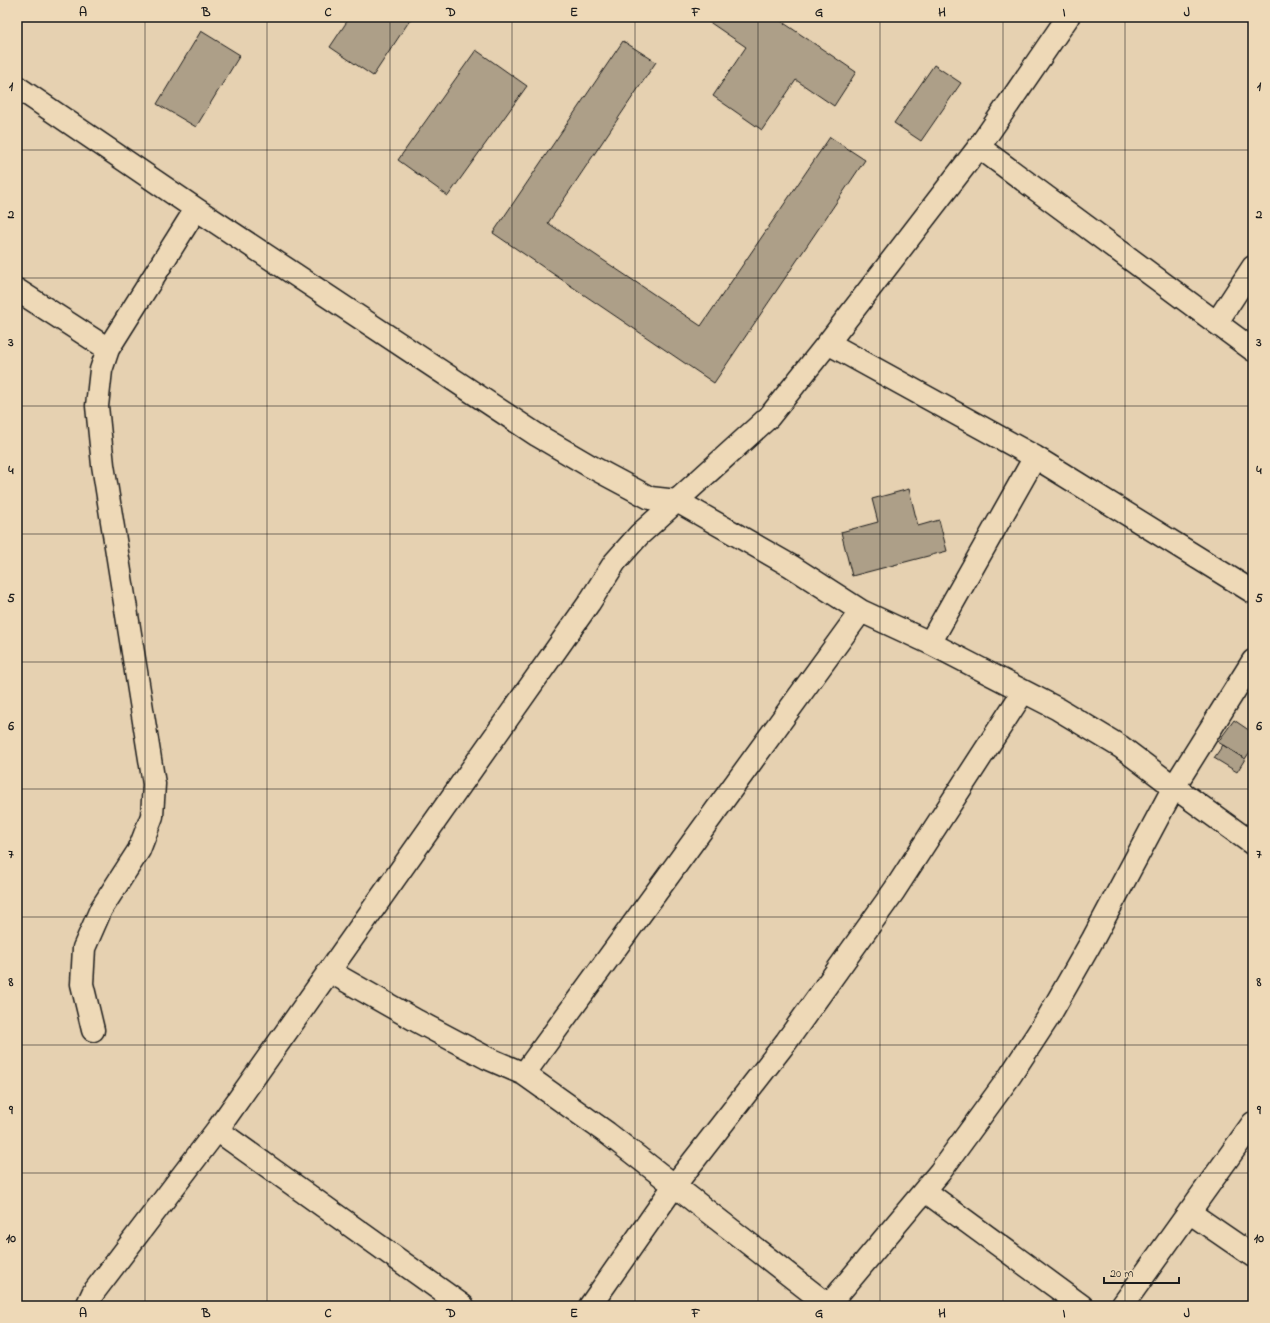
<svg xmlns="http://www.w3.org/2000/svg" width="1270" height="1323" font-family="'Indie Flower',sans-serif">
	<rect width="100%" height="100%" fill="#e6d1b1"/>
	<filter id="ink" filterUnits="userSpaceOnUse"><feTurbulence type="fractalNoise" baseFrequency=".025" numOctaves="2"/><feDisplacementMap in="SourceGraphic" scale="8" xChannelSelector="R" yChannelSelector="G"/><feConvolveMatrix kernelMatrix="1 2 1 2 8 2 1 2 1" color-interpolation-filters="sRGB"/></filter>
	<g filter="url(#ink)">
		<path fill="#ad9f88" stroke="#1c1c1c" d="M350 17H412L373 76 330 47Z
			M707 17H775L856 72 834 106 796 80 762 130 713 96 746 47 705 19Z
			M201 31 240 55 196 127 157 104Z
			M623 41 656 62 548 223 701 326 830 137 865 160 714 383 493 233Z
			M476 50 527 86 448 196 398 160Z
			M934 65 961 83 921 141 894 123Z
			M909 489 918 526 939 520 947 551 852 576 841 532 878 522 872 499Z
			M1234 720 1253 733V747L1245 759 1218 742Z
			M1223 745 1245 759 1237 772 1214 758Z"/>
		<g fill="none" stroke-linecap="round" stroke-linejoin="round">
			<g stroke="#1c1c1c" stroke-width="25">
				<path id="minor" d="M17 87 196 209 537 435 590 466 650 498 677 501 791 566 861 611 930 643 1058 709 1121 747 1174 787 1253 844
					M979 147 1253 350
					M17 290 108 349
					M1217 322 1253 267
					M828 343 1035 457 1253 592
					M930 643 1035 457
					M329 971 417 1021 487 1058 524 1074 607 1133 829 1306
					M93 1030 82 984 84 948 101 909 139 850 152 816 154 784 103 465 97 406 101 370 108 349 196 209
					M524 1074 861 611
					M217 1130 463 1306
					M925 1191 1082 1306
					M1189 1212 1253 1256
					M87 1306 93 1293 217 1130 589 603 615 562 639 535 769 417 828 343 979 147 1068 17
					M590 1306 674 1186 786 1042 894 891 1023 692
					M828 1306 940 1172 1010 1076 1048 1018 1093 939 1174 787 1253 661
					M1122 1306 1253 1123"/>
			</g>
			<use href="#minor" stroke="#eed9b7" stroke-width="22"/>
		</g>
	</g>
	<path fill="none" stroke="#1c1c1c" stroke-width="1" stroke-opacity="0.55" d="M145 17V1306M267 17V1306M390 17V1306M512 17V1306M635 17V1306M758 17V1306M880 17V1306M1003 17V1306M1125 17V1306M17 150H1253M17 278H1253M17 406H1253M17 534H1253M17 662H1253M17 789H1253M17 917H1253M17 1045H1253M17 1173H1253"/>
	<rect width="1270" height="1323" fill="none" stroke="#eed9b7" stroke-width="44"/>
	<path d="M1104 1277v6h75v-6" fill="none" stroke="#1c1c1c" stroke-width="2"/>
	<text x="1110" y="1277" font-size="12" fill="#1c1c1c" stroke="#eed9b7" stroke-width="3" paint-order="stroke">20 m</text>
	<rect x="22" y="22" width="1226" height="1279" fill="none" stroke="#1c1c1c" stroke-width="1.5"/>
	<g font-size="13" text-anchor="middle" font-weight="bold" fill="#1c1c1c">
		<text x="83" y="16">A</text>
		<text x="206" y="16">B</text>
		<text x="328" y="16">C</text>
		<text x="451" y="16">D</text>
		<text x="574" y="16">E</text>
		<text x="696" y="16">F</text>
		<text x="819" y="16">G</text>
		<text x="942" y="16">H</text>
		<text x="1064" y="16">I</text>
		<text x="1187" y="16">J</text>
		<text x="11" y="90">1</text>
		<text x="1259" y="90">1</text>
		<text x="11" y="218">2</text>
		<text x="1259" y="218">2</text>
		<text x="11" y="346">3</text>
		<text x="1259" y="346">3</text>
		<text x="11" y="474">4</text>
		<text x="1259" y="474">4</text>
		<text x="11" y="602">5</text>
		<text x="1259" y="602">5</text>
		<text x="11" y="730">6</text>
		<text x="1259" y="730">6</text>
		<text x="11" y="858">7</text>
		<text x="1259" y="858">7</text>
		<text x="11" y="986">8</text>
		<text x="1259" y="986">8</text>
		<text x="11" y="1114">9</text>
		<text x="1259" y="1114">9</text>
		<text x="11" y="1242">10</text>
		<text x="1259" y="1242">10</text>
		<text x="83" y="1317">A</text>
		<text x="206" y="1317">B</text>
		<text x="328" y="1317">C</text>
		<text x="451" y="1317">D</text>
		<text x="574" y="1317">E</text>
		<text x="696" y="1317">F</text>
		<text x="819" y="1317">G</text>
		<text x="942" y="1317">H</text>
		<text x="1064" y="1317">I</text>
		<text x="1187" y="1317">J</text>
	</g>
</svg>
